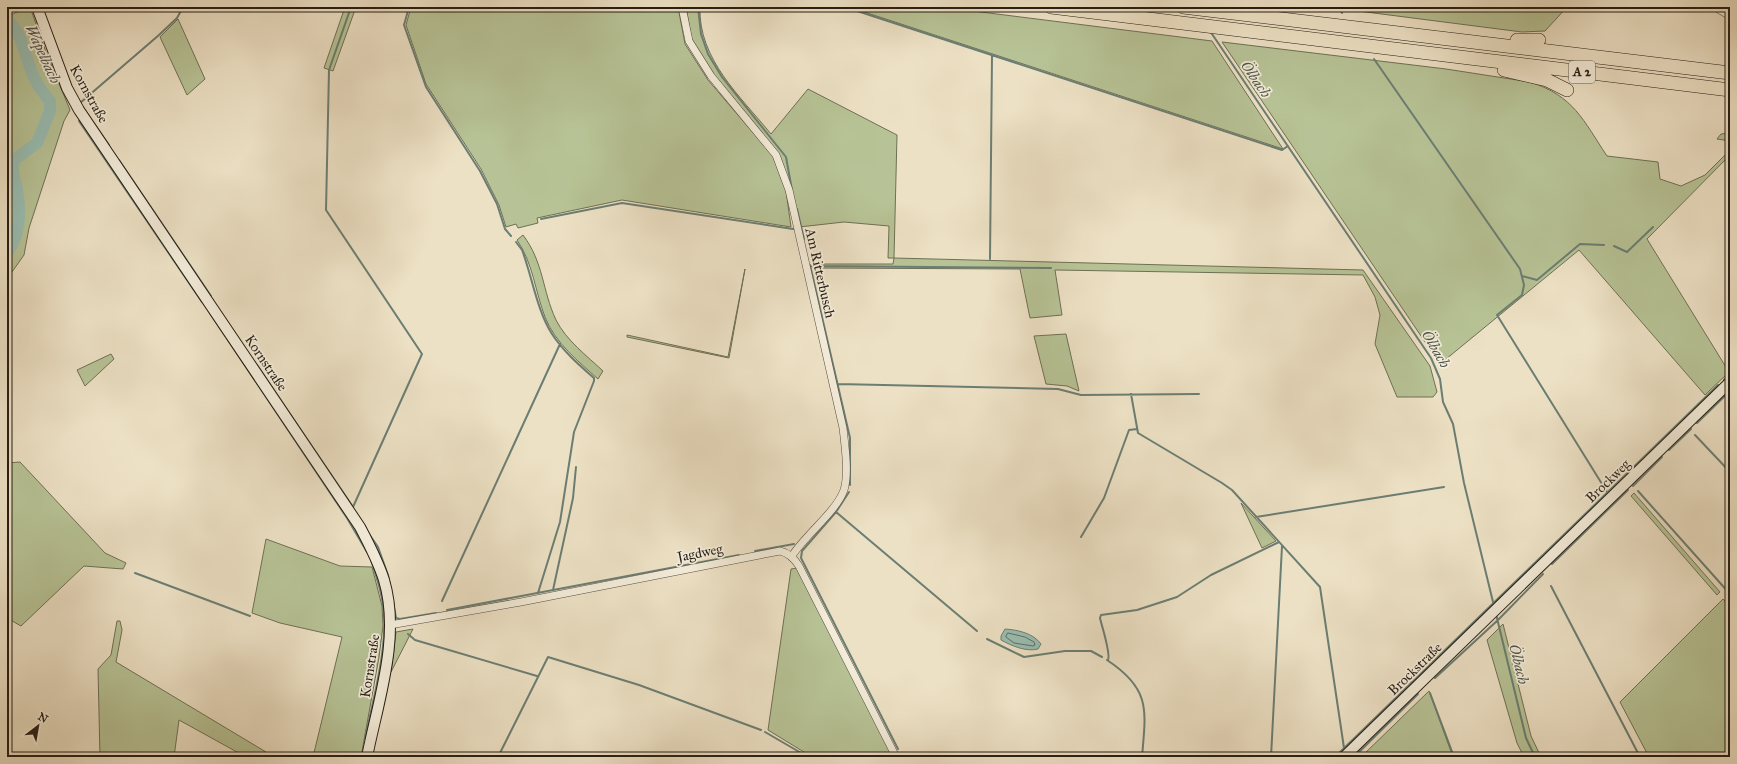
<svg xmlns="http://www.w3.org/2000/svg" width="1737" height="764" font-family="'IM FELL Great Primer',serif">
	<rect width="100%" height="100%" fill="#ede1c5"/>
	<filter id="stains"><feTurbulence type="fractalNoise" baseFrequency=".005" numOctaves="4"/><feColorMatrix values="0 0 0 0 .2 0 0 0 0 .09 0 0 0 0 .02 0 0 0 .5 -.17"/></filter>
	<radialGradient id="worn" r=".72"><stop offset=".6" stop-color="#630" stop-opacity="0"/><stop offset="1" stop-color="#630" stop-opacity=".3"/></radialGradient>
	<path fill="#b7c396" stroke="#6e7055" d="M27 7H30L46 52 70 110 64 121 29 228 24 255 7 279V12L11 15Z
		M345 7H356L333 71 324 68Z
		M411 7H678L685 44 708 80 773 156 786 191 791 227 622 200 537 218 538 223 518 228 516 224 506 227 499 205 481 169 426 84 406 25Z
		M686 7H700C698 59 741 97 771 134L808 89 897 135 894 258 1363 270 1430 366 1437 392 1433 397H1397L1375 344 1380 315 1375 297 1363 275 1055 270 1062 315 1030 318 1020 269 816 268 815 264H893L894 258H888L889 226 844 222 799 227 780 157 713 75 692 41Z
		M849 7H941L1212 41 1283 149Z
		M1327 7H1567L1545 31 1522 32Z
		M178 19 205 79 187 95 160 37Z
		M1222 42 1446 69 1530 82C1574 96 1583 120 1607 156L1658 162 1660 179 1681 186 1705 175 1730 150V155L1647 239 1729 372 1705 395 1579 250 1440 364Z
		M1730 133V141L1717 139 1721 134Z
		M523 235C544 263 542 290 556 320 566 340 587 356 603 371L598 379C579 362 555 343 545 317 535 291 533 263 517 240Z
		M745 269 729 358 627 337V335L728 357Z
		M1066 334 1079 391 1067 386 1046 384 1034 336Z
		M111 354 114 359 85 386 77 370Z
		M20 462 105 553 126 563 123 569 84 566 21 626 7 618V463Z
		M1634 493 1720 592 1717 595 1631 496Z
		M1241 503 1276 541 1262 548Z
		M266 539 340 566 372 567 382 606 383 626 379 657 361 757H313L342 637 280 623 252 613Z
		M797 568 893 757H812L768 730 791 569Z
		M1723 599 1730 607V757H1649L1620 702Z
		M117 621H120L122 630 116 662 266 752 263 757H246L179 720 174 757H100L98 669 111 655Z
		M1503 624 1531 736 1541 757H1524L1517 743 1487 640Z
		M413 629 391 672 396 632Z
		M1429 691 1453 757H1361Z"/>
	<path fill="#99beb3" stroke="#6b7e73" d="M1005 629C1018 630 1033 633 1041 644L1038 649C1026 652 1012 646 1001 640V636Z"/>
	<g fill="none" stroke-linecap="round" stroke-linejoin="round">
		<path stroke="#606e64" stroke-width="1" d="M1008 633 1025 637 1034 642 1035 645 1033 646 1014 643 1006 637Z"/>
		<path stroke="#6b7e73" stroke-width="2" d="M351 7 329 70 326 210 422 354 353 507
			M409 7 404 25 426 87 480 171 497 204 505 229 511 236
			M698 7 701 34 708 54 722 77 786 157 792 190
			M845 7 1282 150 1288 146
			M1338 7 1342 13
			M1724 7 1730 11
			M1210 31 1431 358 1440 379 1443 402 1453 424 1464 483 1494 606
			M1374 59 1520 269 1524 285 1522 295 1497 315 1607 492
			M79 121 202 302
			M109 145 80 103 159 35 177 18 183 7
			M119 160 211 296
			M797 209 804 239
			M541 219 622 203 793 229
			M516 242 522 250C532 276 537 311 552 334 563 351 579 365 594 378V381L574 432 560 522 538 593
			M1614 246 1627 252 1653 227
			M990 259 992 56
			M810 265 850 438V485
			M811 266 1051 268
			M1522 276 1537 280 1580 244 1604 245
			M210 313 347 518 367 552
			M257 365 353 507
			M1724 380 1730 373
			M838 384 1058 389 1081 395 1199 394
			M1131 394 1138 433 1222 483 1232 490 1320 587 1344 748
			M1697 423 1730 391
			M1695 435 1730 472
			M1669 450 1691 429
			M1633 486 1662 457
			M1638 491 1730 594
			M849 492 836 512 802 551 801 558 898 749
			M836 512 977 631
			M1256 517 1444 487
			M367 531 378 547 388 575 396 618 400 619 436 613
			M1081 537 1104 498 1129 430 1137 429
			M755 551 794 544
			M1552 564 1628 490
			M135 573 250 616
			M1551 586 1640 757
			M553 590 573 498 576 467
			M442 601 560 344
			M447 610 739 555
			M1496 614 1526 738 1535 757
			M408 634 415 640 537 676
			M987 639 1024 657 1065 651H1091L1102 657
			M1107 660C1151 689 1146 710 1142 757
			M1108 660C1111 654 1102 627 1100 618L1101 615 1137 610 1177 597 1211 575 1279 542
			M1435 678 1498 620 1543 574
			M1430 693 1454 757
			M765 732 808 757
			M365 739C373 700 389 644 383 605 381 589 376 575 371 560
			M498 757 548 657 639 685 761 730
			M1271 757 1282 546
			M1335 757 1718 385
			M1354 757 1418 694"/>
		<path stroke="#99beb3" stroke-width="12" d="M7 18C11 24 16 30 19 36 30 62 29 78 50 101V111L37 143 14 160C11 172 15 179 17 190 21 212 20 235 7 253"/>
		<g stroke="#584e40" stroke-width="8">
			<path id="street" d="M682 7 689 41 711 76 776 155 789 190 843 428C845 446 849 474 844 490 836 512 805 535 792 556
				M1715 7 1730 16
				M390 625 521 602 780 551C789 553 794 558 799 566L896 757"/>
		</g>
		<g stroke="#261d14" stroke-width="12">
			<path id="secondary" d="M37 7 67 88 79 110 360 527C369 544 378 561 384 580 401 637 378 701 367 757
				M1344 757 1730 382"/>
		</g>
		<g stroke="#261d14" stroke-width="14">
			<path id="highway" d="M1051 7 1730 90
				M1183 7 1730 73
				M1517 40H1539
				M1504 70 1547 80 1567 90"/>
		</g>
		<use href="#street" stroke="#f3ecd9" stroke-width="7"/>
		<use href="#secondary" stroke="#f3ecd9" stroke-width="10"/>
		<use href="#highway" stroke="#ede1c5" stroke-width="13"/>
	</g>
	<g text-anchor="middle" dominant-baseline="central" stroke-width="3.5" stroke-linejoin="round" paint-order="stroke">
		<rect fill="#f3ecd9" stroke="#645b4f" stroke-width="1" x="1569" y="61" width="26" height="22" rx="3"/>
		<g font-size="13" font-weight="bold" fill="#261d14">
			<text x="1582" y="72">A 2</text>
		</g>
		<g font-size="14" fill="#261d14" stroke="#f3ecd9">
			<text transform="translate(89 94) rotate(61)">Kornstraße</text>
			<text transform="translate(820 273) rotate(77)">Am Ritterbusch</text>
			<text transform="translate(266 363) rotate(56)">Kornstraße</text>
			<text transform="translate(1608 481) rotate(-44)">Brockweg</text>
			<text transform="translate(700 553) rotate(-11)">Jagdweg</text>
			<text transform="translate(370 666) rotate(-81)">Kornstraße</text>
			<text transform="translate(1415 669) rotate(-44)">Brockstraße</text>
		</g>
		<g font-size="15" font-style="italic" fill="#4e554c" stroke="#f3ecd9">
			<text transform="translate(43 54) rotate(65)">Wapelbach</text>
			<text transform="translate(1256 79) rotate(56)">Ölbach</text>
			<text transform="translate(1436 349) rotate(60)">Ölbach</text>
			<text transform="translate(1519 664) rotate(76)">Ölbach</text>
		</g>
	</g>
	<rect width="1737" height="764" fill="none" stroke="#ede1c5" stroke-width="24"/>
	<rect x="8" y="8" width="1721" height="748" fill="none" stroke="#261d14" stroke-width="2"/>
	<rect x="12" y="12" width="1713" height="740" fill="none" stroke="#261d14"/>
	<g transform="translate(38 726) rotate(31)" stroke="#f3ecd9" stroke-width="3" paint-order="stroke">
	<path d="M0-3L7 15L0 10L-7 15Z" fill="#261d14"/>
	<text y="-6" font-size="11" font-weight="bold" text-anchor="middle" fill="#261d14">N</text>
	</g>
	<rect width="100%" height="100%" filter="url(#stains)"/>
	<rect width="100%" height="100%" fill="url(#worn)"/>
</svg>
